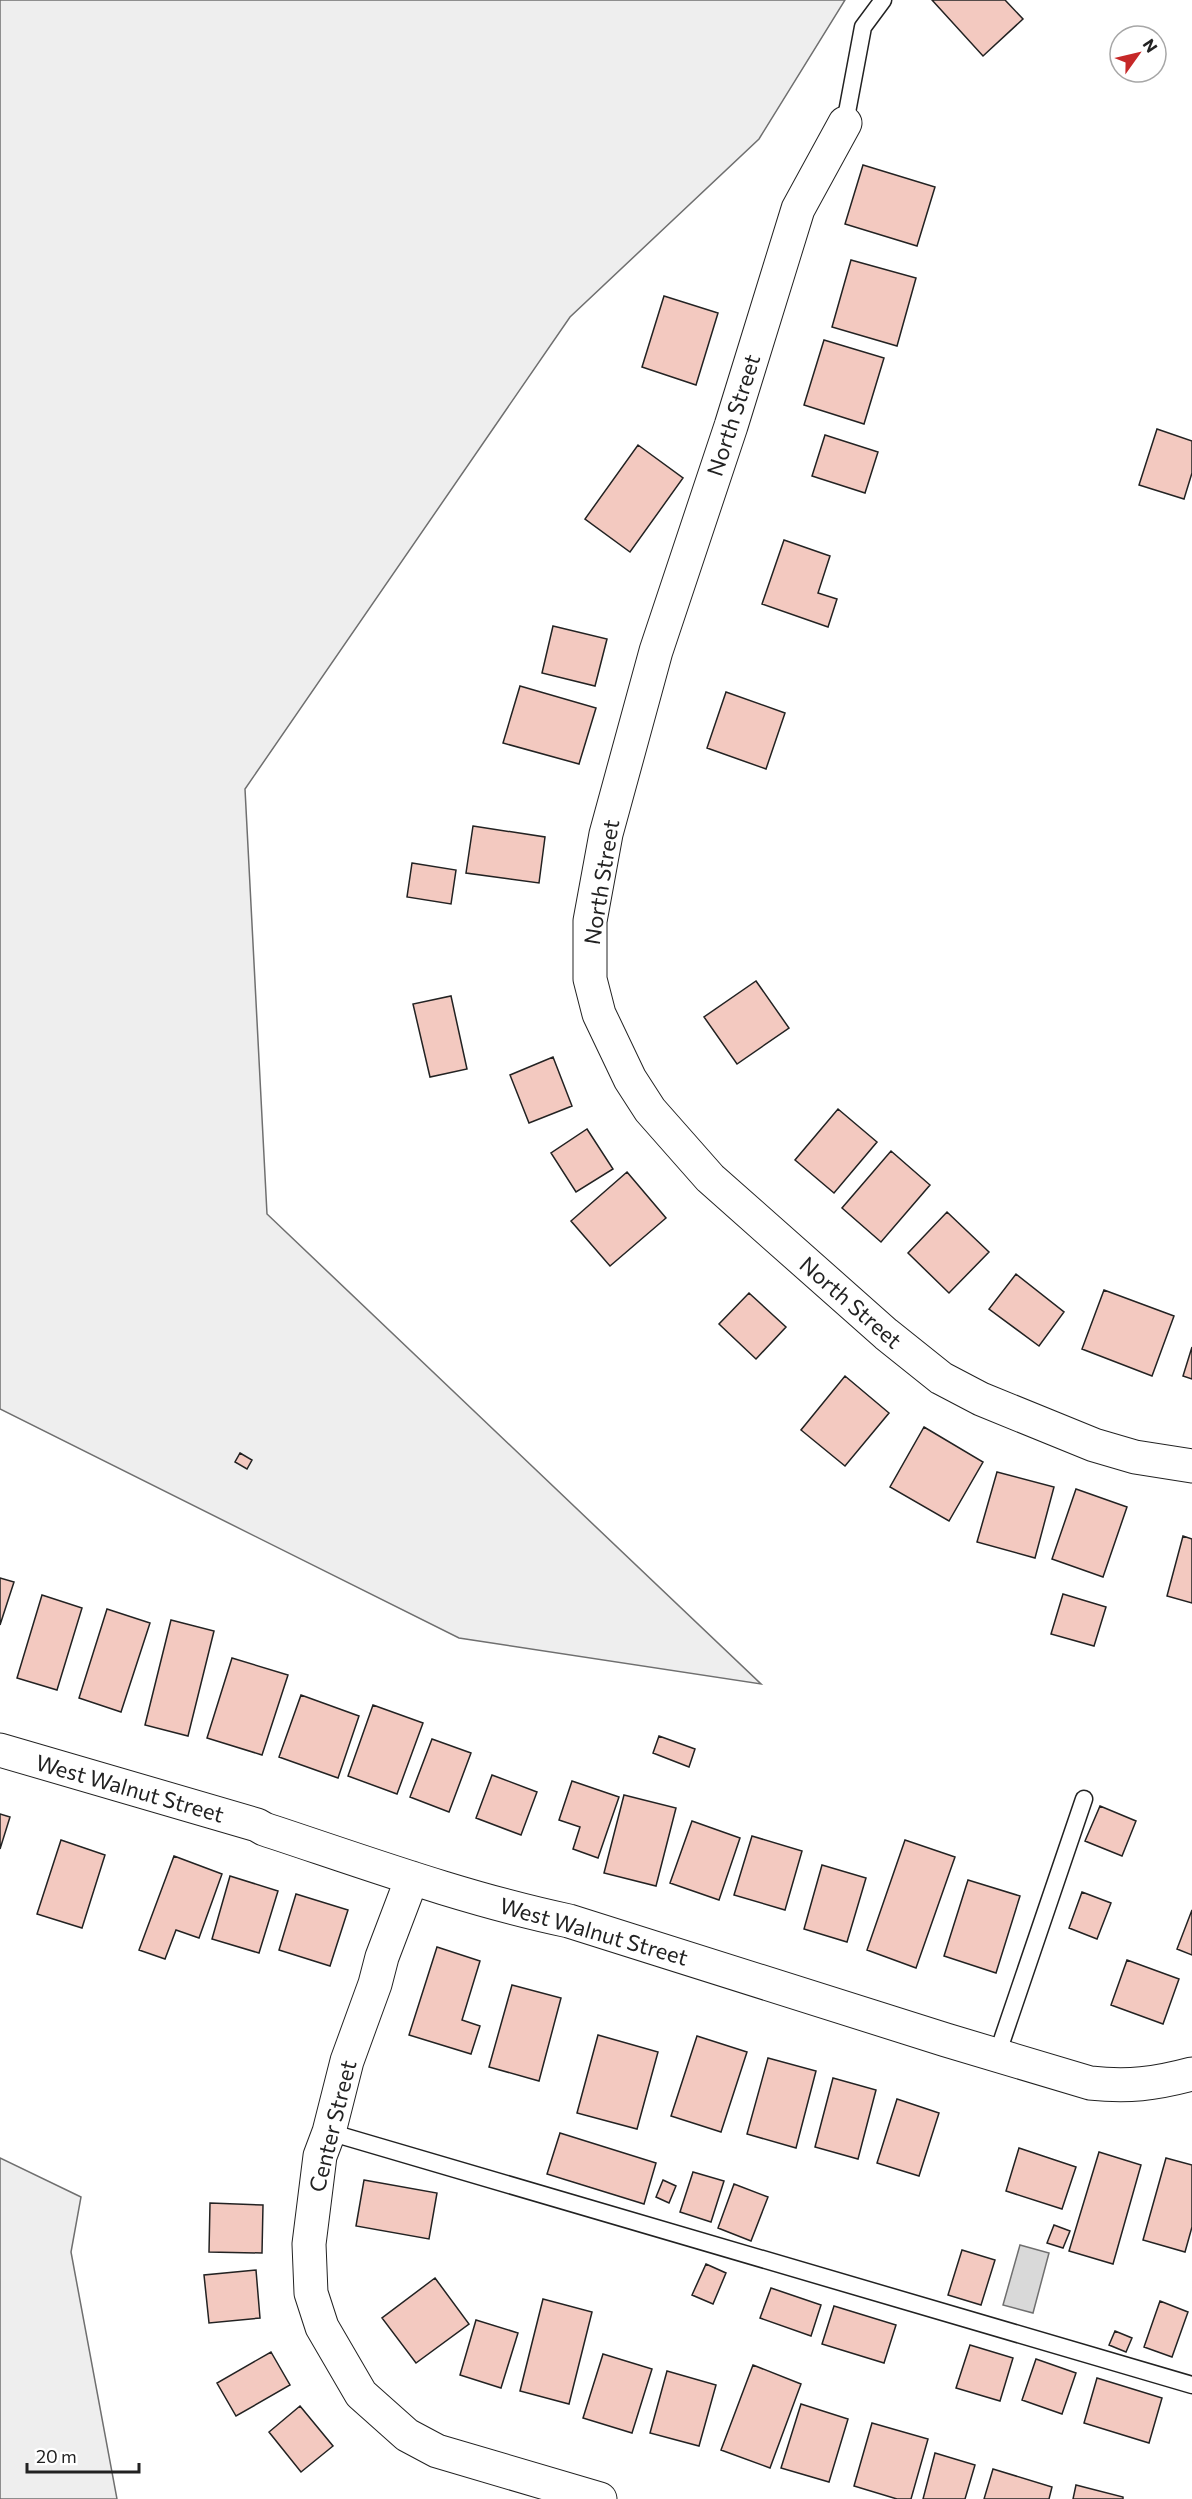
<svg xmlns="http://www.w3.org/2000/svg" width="1192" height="2499" font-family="Commissioner,sans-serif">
	<rect width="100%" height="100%" fill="#fff"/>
	<path fill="#eee" stroke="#6f6f6f" stroke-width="1.5" d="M0 0H845L759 139 570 317 245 789 267 1214 761 1684 459 1638 0 1409Z
		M0 2158 81 2197 71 2252 117 2499H0Z"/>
	<path fill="#d9d9d9" stroke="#6f6f6f" stroke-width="1.5" d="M1020 2245 1049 2253 1033 2313 1003 2305Z"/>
	<path fill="#f3c9c0" stroke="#222" stroke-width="1.5" d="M932 0H1005L1023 19 983 56Z
		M863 165 935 187 917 246 845 224Z
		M851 260 916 278 897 346 832 327Z
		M664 296 718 313 696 385 642 367Z
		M824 340 884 358 864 424 804 405Z
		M1157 429 1192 441V473L1184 499 1139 485Z
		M825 435 878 452 865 493 812 476Z
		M638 445 683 478 630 552 585 519Z
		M784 540 830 556 818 593 837 599 828 627 762 604Z
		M553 626 607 639 595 686 542 673Z
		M520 686 596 708 579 764 503 743Z
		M726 692 785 713 766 769 707 748Z
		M473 826 545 837 539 883 466 873Z
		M412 863 456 870 451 904 407 897Z
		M756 981 789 1028 737 1064 704 1017Z
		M451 996 467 1069 430 1077 413 1004Z
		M553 1057 572 1106 529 1123 510 1075Z
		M838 1109 877 1142 834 1193 795 1160Z
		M587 1129 613 1169 576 1192 551 1153Z
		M891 1151 930 1185 881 1242 842 1208Z
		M627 1172 666 1218 610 1266 571 1221Z
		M947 1212 989 1252 949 1293 908 1253Z
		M1016 1274 1064 1312 1039 1346 989 1309Z
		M1104 1290 1174 1316 1152 1376 1082 1349Z
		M749 1293 786 1327 756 1359 719 1324Z
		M1192 1347V1379L1183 1376Z
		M845 1376 889 1413 845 1466 801 1430Z
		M924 1427 983 1462 949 1521 890 1487Z
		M240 1453 252 1460 247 1469 235 1462Z
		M997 1472 1054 1487 1035 1558 977 1542Z
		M1076 1489 1127 1507 1103 1577 1052 1559Z
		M1183 1536 1192 1539V1603L1167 1596Z
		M0 1578 14 1582 0 1625Z
		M1063 1594 1106 1607 1094 1646 1051 1634Z
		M42 1595 82 1608 57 1690 17 1678Z
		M107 1609 150 1623 121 1712 79 1698Z
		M171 1620 214 1631 188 1736 145 1725Z
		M232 1658 288 1675 262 1755 207 1738Z
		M301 1695 359 1716 338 1778 279 1757Z
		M373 1705 423 1723 397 1794 348 1776Z
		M659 1736 695 1749 689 1767 653 1753Z
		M432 1739 471 1753 449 1812 410 1797Z
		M492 1775 537 1792 521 1835 476 1818Z
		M572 1781 619 1797 598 1858 573 1849 580 1827 559 1820Z
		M624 1795 676 1808 656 1886 604 1873Z
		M1100 1806 1136 1821 1122 1856 1085 1841Z
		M0 1814 10 1817 0 1849Z
		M692 1821 740 1838 719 1900 670 1883Z
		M752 1836 802 1851 785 1910 734 1895Z
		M61 1840 105 1855 82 1928 37 1914Z
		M905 1840 955 1857 916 1968 867 1950Z
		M174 1856 222 1874 199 1938 176 1930 165 1959 139 1950Z
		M822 1865 866 1878 847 1942 804 1929Z
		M230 1876 278 1891 259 1953 212 1939Z
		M968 1880 1020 1896 996 1973 944 1956Z
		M1082 1892 1111 1903 1097 1939 1069 1928Z
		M296 1894 348 1910 330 1966 279 1950Z
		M1192 1910V1955L1177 1949Z
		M437 1947 480 1961 462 2020 480 2026 471 2054 409 2035Z
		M1127 1960 1179 1979 1163 2024 1111 2005Z
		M512 1985 561 1998 539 2081 489 2067Z
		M598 2035 658 2052 637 2129 577 2113Z
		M697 2036 747 2052 721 2132 671 2116Z
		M768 2058 816 2071 796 2148 747 2134Z
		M833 2078 876 2090 858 2159 815 2147Z
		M897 2099 939 2113 919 2176 877 2163Z
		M560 2133 656 2163 644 2204 547 2174Z
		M1019 2148 1076 2167 1062 2209 1006 2191Z
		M1099 2152 1141 2165 1113 2264 1069 2251Z
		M1166 2158 1192 2165V2227L1185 2252 1143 2240Z
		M693 2172 724 2181 711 2222 680 2212Z
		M364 2180 437 2193 429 2239 356 2226Z
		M663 2180 676 2186 669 2203 656 2197Z
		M734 2184 768 2197 751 2241 718 2228Z
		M210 2203 263 2205 262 2253 209 2252Z
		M1054 2225 1070 2231 1063 2248 1047 2243Z
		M962 2250 995 2260 981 2305 948 2295Z
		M706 2264 726 2273 713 2304 692 2295Z
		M256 2270 260 2318 209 2323 204 2275Z
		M435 2278 469 2324 416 2363 382 2318Z
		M771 2288 821 2305 811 2336 760 2318Z
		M543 2299 592 2312 569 2404 520 2391Z
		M1160 2301 1188 2312 1172 2357 1144 2347Z
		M834 2306 896 2325 884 2363 822 2344Z
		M476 2320 518 2333 501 2388 460 2375Z
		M1115 2331 1132 2338 1126 2352 1109 2345Z
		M970 2345 1013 2358 1000 2401 956 2388Z
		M271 2352 290 2385 236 2416 217 2383Z
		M603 2354 652 2369 632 2433 583 2418Z
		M1036 2359 1076 2373 1062 2414 1022 2400Z
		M753 2365 801 2384 770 2468 721 2450Z
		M667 2371 716 2385 699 2446 650 2433Z
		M1097 2378 1162 2398 1149 2443 1084 2423Z
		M801 2404 848 2419 829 2482 781 2468Z
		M300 2406 333 2446 301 2472 269 2432Z
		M872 2423 928 2439 911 2499H897L854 2486Z
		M935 2453 975 2465 965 2499H923Z
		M993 2469 1052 2487 1049 2499H984Z
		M1076 2485 1123 2497V2499H1073Z"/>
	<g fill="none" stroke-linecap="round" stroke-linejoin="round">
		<g stroke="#222" stroke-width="19">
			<path id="lane" d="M845 123 863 27 883 0
				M997 2055 1084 1799
				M329 2132 1192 2385"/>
		</g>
		<g stroke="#222" stroke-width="35">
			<path id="street" d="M845 123 798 209 731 426 656 651 606 834 590 921V979L599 1014 630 1079 650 1110 710 1178 886 1334 941 1378 981 1399 1094 1445 1135 1457 1192 1466
				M0 1750 257 1825 264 1829C364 1862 465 1899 569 1921L946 2040 1090 2083C1128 2087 1155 2084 1192 2074
				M412 1878 382 1957 375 1984 347 2061 329 2132 320 2156 309 2244 311 2293 322 2327 361 2394 407 2435 437 2451 600 2499"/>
		</g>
		<use href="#lane" stroke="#fff" stroke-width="16"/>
		<use href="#street" stroke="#fff" stroke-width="33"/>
	</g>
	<g text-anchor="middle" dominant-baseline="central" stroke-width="4.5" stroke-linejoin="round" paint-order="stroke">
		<g font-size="22" fill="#222" stroke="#fff">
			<text transform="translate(733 415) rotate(-72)">North Street</text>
			<text transform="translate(601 882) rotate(-81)">North Street</text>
			<text transform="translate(851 1302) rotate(41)">North Street</text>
			<text transform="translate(130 1788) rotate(16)">West Walnut Street</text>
			<text transform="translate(594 1931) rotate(16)">West Walnut Street</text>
			<text transform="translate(332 2126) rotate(-76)">Center Street</text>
		</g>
	</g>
	<g transform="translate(1138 54) rotate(56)"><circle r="28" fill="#ffffff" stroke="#a7a7a7" stroke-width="1.5"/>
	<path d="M0-4.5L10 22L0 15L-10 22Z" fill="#c62828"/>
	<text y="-9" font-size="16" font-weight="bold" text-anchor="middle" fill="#222222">N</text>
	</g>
	<path d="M27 2463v9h112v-9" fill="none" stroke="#222222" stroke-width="3"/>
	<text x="36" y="2463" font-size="18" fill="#222222" stroke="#ffffff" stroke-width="4.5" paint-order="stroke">20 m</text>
</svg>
